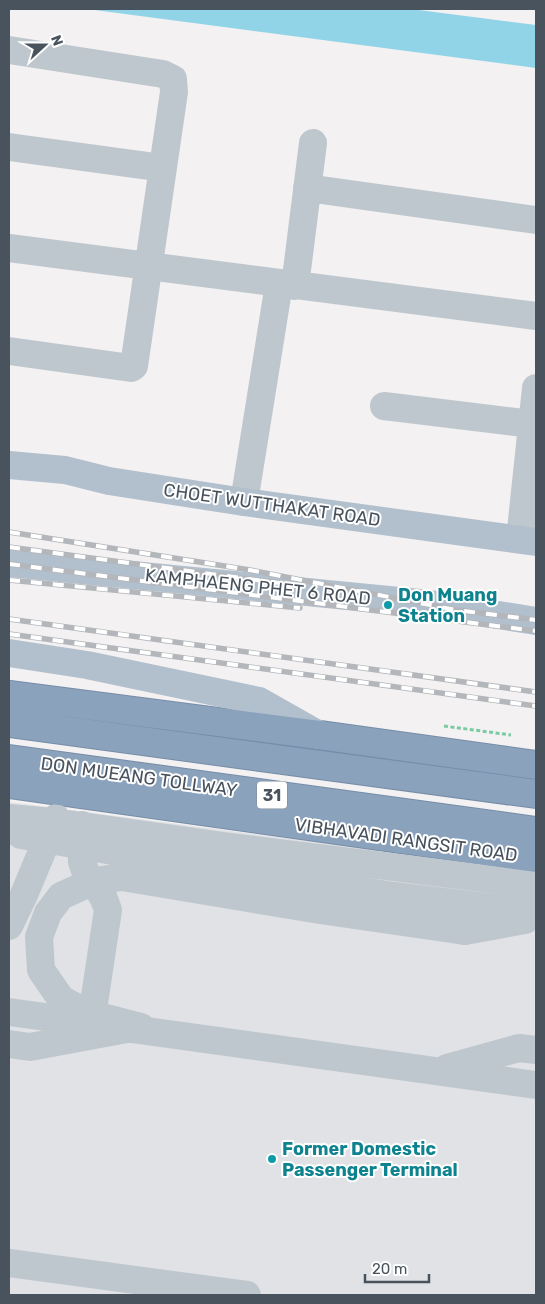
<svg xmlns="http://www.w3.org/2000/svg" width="545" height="1304" font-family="Rubik,sans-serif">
	<rect width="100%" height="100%" fill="#f3f1f1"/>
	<path fill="#e0e2e5" d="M9 802 536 871V1295H9Z"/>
	<path fill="#91d4e8" d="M87 9H411L536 25V68Z"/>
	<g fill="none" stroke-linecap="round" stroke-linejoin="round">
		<g stroke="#768da8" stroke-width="30">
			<path id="highway" d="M9 695 319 735 536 765
				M9 723 536 794
				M9 759 536 831
				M9 784 536 858"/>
		</g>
		<path stroke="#7bcaa4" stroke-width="3" stroke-dasharray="4 2.5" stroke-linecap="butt" d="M444 726 511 735"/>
		<path stroke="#bfc7ce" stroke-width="28" d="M9 50 163 74 173 79 174 92 134 366 131 368 9 351
			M9 147 163 168
			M307 188 536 220
			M9 248 536 316
			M295 286 313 143
			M384 406 532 424
			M244 502 279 284
			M520 539 536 388
			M9 818 54 822 224 846 536 885
			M82 825V862L87 876 97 887 104 899 108 910 91 1023
			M394 896 536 913
			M9 926 23 897 56 818
			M465 931 525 920
			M9 1012 536 1085
			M447 1068 519 1048 536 1050
			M9 1263 247 1295"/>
		<path stroke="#b2bfcd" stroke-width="28" d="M9 465 65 470 109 481 244 502 536 542
			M9 563 430 604 536 621
			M9 653 87 665 259 701 319 735"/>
		<use href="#highway" stroke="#8ba2bc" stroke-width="28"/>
		<g stroke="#b3b6ba" stroke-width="5.5">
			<path id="rail" d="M9 532 250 570 456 610 536 620
				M9 547 279 583
				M9 564 536 631
				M9 580 300 608
				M9 619 536 692
				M9 634 536 706"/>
		</g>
		<use href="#rail" stroke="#fff" stroke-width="4" stroke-dasharray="11" stroke-linecap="butt"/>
		<path stroke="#bfc7ce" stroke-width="28" d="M9 826 21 835 153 858 394 896
			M141 1027 87 1013 61 999 41 970 39 937 48 913 61 896 94 881 122 877 320 910 465 931
			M9 1044 30 1047 132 1028"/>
	</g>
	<g fill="#0f9aa8" stroke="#fff" stroke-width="2">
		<circle cx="388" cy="605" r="5"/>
		<circle cx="272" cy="1159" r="5"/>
	</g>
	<g text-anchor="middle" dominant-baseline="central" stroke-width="4" stroke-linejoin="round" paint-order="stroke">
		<rect fill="#fff" stroke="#80878e" stroke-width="1" x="257" y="781.5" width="30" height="27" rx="4"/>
		<g font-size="16" font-weight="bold" fill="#49535d">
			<text x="272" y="795">31</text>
		</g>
		<g font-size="18" fill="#49535d" stroke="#fff">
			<text transform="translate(272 505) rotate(8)">CHOET WUTTHAKAT ROAD</text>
			<text transform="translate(258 587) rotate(6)">KAMPHAENG PHET 6 ROAD</text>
			<text transform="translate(139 777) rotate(8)">DON MUEANG TOLLWAY</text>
			<text transform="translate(406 840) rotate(8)">VIBHAVADI RANGSIT ROAD</text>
		</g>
		<g font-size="18" font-weight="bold" fill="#0d838f" stroke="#fff" text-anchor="start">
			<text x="398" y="595">Don Muang<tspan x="398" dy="21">Station</tspan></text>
			<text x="282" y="1149">Former Domestic<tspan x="282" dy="21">Passenger Terminal</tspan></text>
		</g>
	</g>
	<rect width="545" height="1304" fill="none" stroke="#49535d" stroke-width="20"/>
	<g transform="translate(45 45) rotate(69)" stroke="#ffffff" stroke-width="4" paint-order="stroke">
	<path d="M0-4L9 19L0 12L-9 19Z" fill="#49535d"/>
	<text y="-8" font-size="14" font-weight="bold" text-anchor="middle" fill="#49535d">N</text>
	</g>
	<path d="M365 1274v8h64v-8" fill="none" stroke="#49535d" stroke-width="2.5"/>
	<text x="372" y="1274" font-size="15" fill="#49535d" stroke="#ffffff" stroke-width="4" paint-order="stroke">20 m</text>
</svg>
